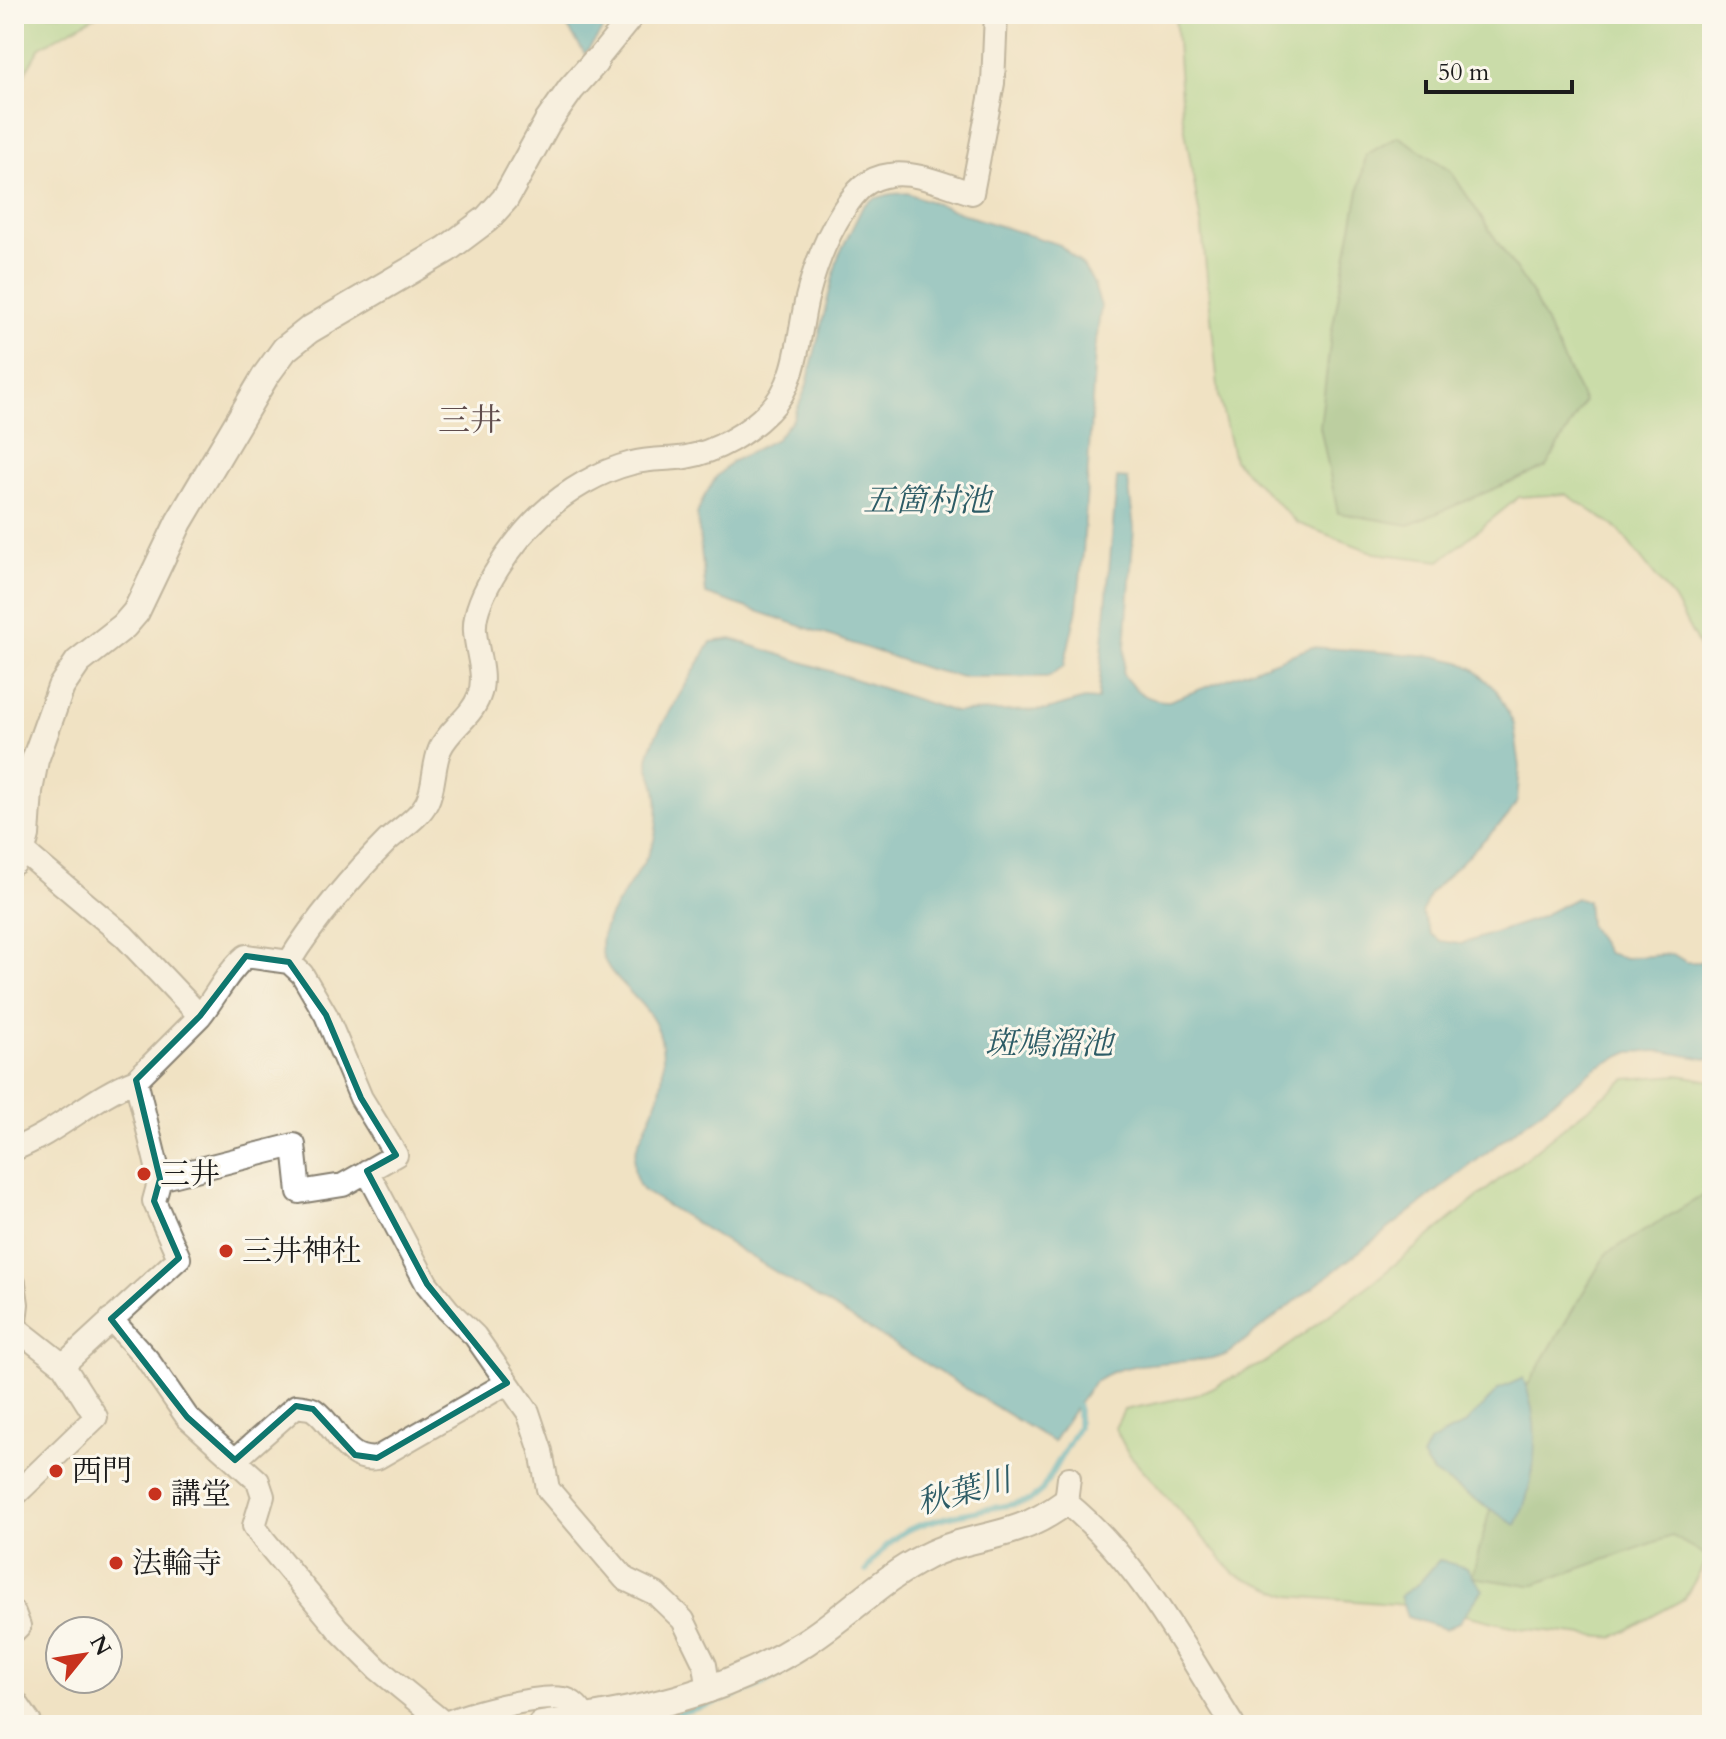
<svg xmlns="http://www.w3.org/2000/svg" width="1726" height="1739" font-family="Cardo,'Noto Serif JP',serif">
	<rect width="100%" height="100%" fill="#fbf7ec"/>
	<filter id="ink" filterUnits="userSpaceOnUse"><feTurbulence type="fractalNoise" baseFrequency=".0125" numOctaves="2"/><feDisplacementMap in="SourceGraphic" scale="16" xChannelSelector="R" yChannelSelector="G"/><feConvolveMatrix kernelMatrix="1 2 1 2 8 2 1 2 1" color-interpolation-filters="sRGB"/></filter>
	<filter id="wash" filterUnits="userSpaceOnUse"><feTurbulence type="fractalNoise" baseFrequency=".006" numOctaves="4" result="noise"/><feDisplacementMap in="SourceGraphic" scale="32" xChannelSelector="R" yChannelSelector="G"/><feGaussianBlur stdDeviation="1.8" result="paint"/><feColorMatrix in="noise" values="0 0 0 0 0 0 0 0 0 0 0 0 0 0 0 0 0 1.4 0 .05"/><feComposite in="paint" operator="in"/></filter>
	<g filter="url(#wash)">
		<rect width="100%" height="100%" fill="#f0e2c3"/>
		<path fill="#9bd68a" stroke="#5c7953" stroke-width="2" d="M14 14H99L40 47 14 92Z
			M1175 14H1712V670L1674 600 1618 529 1566 494 1519 497 1440 561 1375 553 1297 523 1234 460 1219 396 1202 229 1182 113Z
			M1679 1075 1712 1081V1552L1684 1599 1613 1638 1519 1628 1432 1607 1290 1596 1235 1574 1128 1453 1115 1428 1124 1410 1196 1395 1266 1362 1372 1283 1570 1122 1626 1079Z"/>
		<path fill="#7cb776" stroke="#4c6a49" stroke-width="2" d="M1398 136 1450 170 1532 294 1584 402 1546 467 1409 525 1338 513 1320 427 1331 335 1366 155Z
			M1712 1190V1559L1672 1536 1530 1586 1472 1577 1519 1400 1606 1254Z"/>
		<path fill="#41abc0" stroke="#2e646e" stroke-width="2" d="M559 14H614L585 54Z
			M907 193 978 219 1060 245 1083 266 1093 282 1101 306 1095 351 1083 553 1077 609 1064 666 1048 677H962L928 669 706 594 697 514 704 497 716 477 731 462 776 439 793 419 806 388 838 257 863 206 873 199 891 194Z
			M1117 478 1128 479 1134 528 1123 674C1135 692 1148 701 1169 701L1312 647 1434 656 1460 662 1474 669 1497 691 1514 724 1520 767 1517 802 1508 816 1430 893 1422 913 1431 934 1441 941 1461 944 1536 919 1576 898 1587 901 1589 924 1607 953 1625 958 1673 954 1686 962H1699L1712 954V1060L1660 1051 1630 1052 1597 1067 1226 1355C1187 1367 1132 1356 1097 1380 1085 1389 1063 1428 1053 1442L642 1190C619 1155 650 1129 659 1095 663 1079 664 1062 662 1046 658 1001 601 981 601 945 601 913 647 871 655 836 658 820 659 798 654 782 653 776 648 770 648 764 647 755 653 744 656 735L711 642 732 639 955 712 1047 710 1084 699 1098 700Z
			M1523 1378C1542 1424 1537 1481 1516 1525L1433 1473 1422 1457 1429 1443 1465 1424 1499 1389Z
			M1439 1560 1467 1568 1483 1590 1459 1622 1445 1629 1407 1617 1400 1596 1419 1583Z"/>
		<g fill="none" stroke-linecap="round" stroke-linejoin="round">
			<path stroke="#41abc0" stroke-width="6" d="M866 1571C876 1556 890 1540 906 1531 935 1516 996 1508 1029 1501L1042 1490 1078 1427V1406
				M630 1725C699 1709 764 1693 820 1648"/>
		</g>
	</g>
	<g filter="url(#ink)">
		<g fill="none" stroke-linecap="round" stroke-linejoin="round">
			<g stroke="#867f70" stroke-width="26">
				<path id="minor" d="M595 62 634 14
					M289 962C314 921 354 874 388 840 401 828 419 818 427 802 435 786 433 765 440 749 449 729 471 718 479 696 487 676 476 651 475 631 472 596 518 536 543 513 566 491 600 471 632 463 650 458 668 460 686 457 716 452 748 433 769 411 798 383 798 335 807 298 815 266 826 237 844 209 856 191 867 178 890 175 916 171 947 186 972 193L993 83 996 14
					M14 1149C58 1132 92 1097 136 1080
					M367 1171 427 1284 448 1310 475 1336 528 1412 541 1451 548 1489 625 1579 656 1594 683 1620 705 1665 709 1691
					M160 1179 294 1145 299 1192 343 1185 396 1155 361 1098 326 1015 302 974 289 962 246 956C227 972 216 996 200 1016
					M14 1283 17 1304 14 1330
					M111 1319 147 1359 187 1417 258 1481 263 1496 254 1526 264 1540 338 1629 378 1669 444 1723
					M16 1328 63 1365
					M235 1460 296 1406C301 1407 310 1407 314 1410 337 1426 344 1463 377 1458L507 1383
					M1069 1478 1066 1502C1139 1561 1183 1647 1233 1725
					M14 1496 96 1417 63 1365 179 1258 154 1201 160 1179 136 1080 200 1016 124 936 22 850
					M14 1613 19 1626 14 1631
					M442 1725C464 1714 539 1694 563 1699 573 1700 582 1710 585 1719"/>
			</g>
			<g stroke="#867f70" stroke-width="30">
				<path id="tertiary" d="M14 861 22 850 26 835 29 791 35 760 61 687 78 662 124 626 136 612 179 522 266 375 285 349 309 330 447 249 487 219 505 199 547 123 571 89 595 62
					M14 1703 29 1725
					M541 1725C639 1711 721 1696 806 1642 847 1616 881 1579 925 1557 955 1541 987 1539 1018 1528 1036 1522 1051 1513 1066 1502"/>
			</g>
			<use href="#minor" stroke="#fff" stroke-width="22"/>
			<use href="#tertiary" stroke="#fff" stroke-width="26"/>
		</g>
	</g>
	<path d="M0 0H1726V1739H0ZM246 956 289 962 326 1015 361 1098 396 1155 367 1171 427 1284 507 1383 377 1458 355 1455 313 1409 296 1406 235 1460 187 1417 111 1319 179 1258 154 1201 160 1179 136 1080 200 1016Z" fill="#f0e2c3" fill-opacity=".55" fill-rule="evenodd"/>
	<path fill="none" stroke="#0f766e" stroke-width="6" stroke-linejoin="round" d="M246 956 289 962 326 1015 361 1098 396 1155 367 1171 427 1284 507 1383 377 1458 355 1455 313 1409 296 1406 235 1460 187 1417 111 1319 179 1258 154 1201 160 1179 136 1080 200 1016Z"/>
	<g fill="#c8321e" stroke="#fbf7ec" stroke-width="3">
		<circle cx="144" cy="1174" r="8"/>
		<circle cx="226" cy="1251" r="8"/>
		<circle cx="56" cy="1471" r="8"/>
		<circle cx="155" cy="1494" r="8"/>
		<circle cx="116" cy="1563" r="8"/>
	</g>
	<g text-anchor="middle" dominant-baseline="central" stroke-width="6" stroke-linejoin="round" paint-order="stroke">
		<g font-size="30" fill="#1c1c1c" stroke="#fbf7ec" text-anchor="start">
			<text x="160" y="1174">三井</text>
			<text x="242" y="1251">三井神社</text>
			<text x="72" y="1471">西門</text>
			<text x="171" y="1494">講堂</text>
			<text x="132" y="1563">法輪寺</text>
		</g>
		<g font-size="32" fill="#5f4c4c" stroke="#fbf7ec">
			<text x="470" y="421">三井</text>
		</g>
		<g font-size="32" font-style="italic" fill="#2d5c66" stroke="#fbf7ec">
			<text x="927" y="501">五箇村池</text>
			<text x="1049" y="1044">斑鳩溜池</text>
			<text transform="translate(964 1492) rotate(-15)">秋葉川</text>
		</g>
	</g>
	<rect width="1726" height="1739" fill="none" stroke="#fbf7ec" stroke-width="48"/>
	<g transform="translate(84 1655) rotate(60)"><circle r="38" fill="#fbf7ec" stroke="#a29f99" stroke-width="2"/>
	<path d="M0-6L14 30L0 20L-14 30Z" fill="#c8321e"/>
	<text y="-12" font-size="22" font-weight="bold" text-anchor="middle" fill="#1c1c1c">N</text>
	</g>
	<path d="M1426 80v12h146v-12" fill="none" stroke="#1c1c1c" stroke-width="4"/>
	<text x="1438" y="80" font-size="24" fill="#1c1c1c" stroke="#fbf7ec" stroke-width="6" paint-order="stroke">50 m</text>
</svg>
